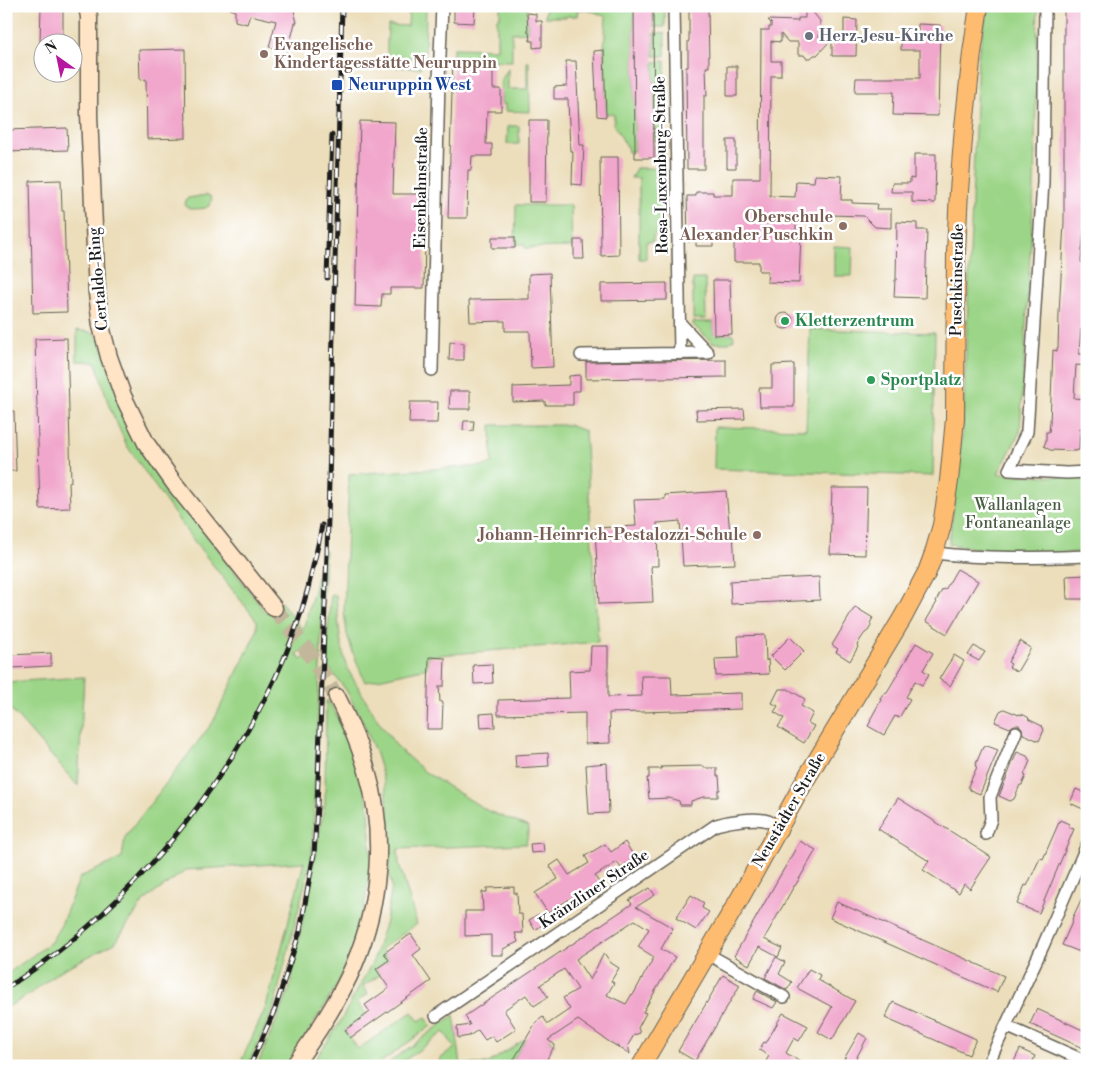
<svg xmlns="http://www.w3.org/2000/svg" width="1093" height="1072" font-family="'Libre Bodoni',serif">
	<rect width="100%" height="100%" fill="#fff"/>
	<filter id="ink" filterUnits="userSpaceOnUse"><feTurbulence type="fractalNoise" baseFrequency=".02" numOctaves="2"/><feDisplacementMap in="SourceGraphic" scale="10" xChannelSelector="R" yChannelSelector="G"/><feConvolveMatrix kernelMatrix="1 2 1 2 8 2 1 2 1" color-interpolation-filters="sRGB"/></filter>
	<filter id="wash" filterUnits="userSpaceOnUse"><feTurbulence type="fractalNoise" baseFrequency=".0096" numOctaves="4" result="noise"/><feDisplacementMap in="SourceGraphic" scale="20" xChannelSelector="R" yChannelSelector="G"/><feGaussianBlur stdDeviation="1.12" result="paint"/><feColorMatrix in="noise" values="0 0 0 0 0 0 0 0 0 0 0 0 0 0 0 0 0 1.4 0 .05"/><feComposite in="paint" operator="in"/></filter>
	<g filter="url(#wash)">
		<rect width="100%" height="100%" fill="#ecdebb"/>
		<path fill="#9cd588" stroke="#5c7852" fill-rule="evenodd" d="M409 6H426L425 57 424 64 420 68 394 67C383 56 388 39 388 25L408 26Z
			M500 6 527 7 528 32 512 33V61L453 60V48L497 49V18H500Z
			M546 6H634L635 151 628 152 627 147 614 125V114H606L604 51 606 17 595 12 578 9 577 16H567V17H545Z
			M653 6H665V27H654Z
			M988 6H1038L1034 187 1020 432 998 474 1068 477 1087 476V552L1022 555 949 544 963 426 978 56Z
			M654 33H665V56H654Z
			M527 61H529L530 112 505 111V104H501V81L508 69V89H527Z
			M665 61V83H654V62Z
			M654 89H665V112H654Z
			M654 118H665V140H654Z
			M508 126H519V144H507Z
			M665 145V157H654V146Z
			M636 168H666V213L661 214V229L653 236V241L646 242V259H639V178H631Z
			M207 195 210 196 212 200C209 211 201 208 190 209L185 205 186 200 188 198Z
			M516 205H571L572 247 525 248 524 244H515Z
			M834 246 853 247 852 276H834Z
			M693 279H705L706 319H693Z
			M693 322H714V334H733L734 339 729 343H711V341L693 325Z
			M810 329 935 333 933 476 714 469 715 427 806 429Z
			M77 330 95 333 188 510 266 613 281 602 303 630 314 590 323 550H325L312 856 273 1010 248 1066H239L266 1007 304 862 186 870 144 901 115 943 58 972 30 994 6 1008V975L51 942 61 925 80 877 122 858 125 837 213 722 257 631V621L187 532 127 446 109 406 96 362 77 361ZM312 643 316 649 301 660 297 654Z
			M491 425H568L585 431 598 642 428 656 427 668 365 682 353 653 347 634 344 612 349 474 484 466 492 463Z
			M331 595 336 596 340 637 344 657 348 670 379 722 398 748 425 772 488 811 529 827 526 844 398 849 399 863 417 924 381 949 389 960 376 969 380 975 363 986 368 994 357 1002 367 1015 345 1030 358 1049 412 1012 419 1021 426 1017 431 1026 376 1066H311L339 1024 373 961 386 921 392 886 389 874 391 837 388 808 385 785 381 771 376 754 362 720 346 690 328 667 327 638Z
			M84 677 78 786 6 704V682Z
			M326 701H328L334 710 355 753 369 809 371 866 359 936 335 989 299 1047 285 1066H257L289 991 325 803Z
			M454 1015 461 1064H487L542 1028 555 1045 538 1035 524 1042 510 1066H442L440 1061 441 1058 455 1048 444 1032 397 1066H384Z"/>
		<g id="blocks">
			<path fill="#f1a7cc" fill-rule="evenodd" d="M41 6H63V42H40Z
				M230 6H293L297 23H295L288 51 269 47 276 21 250 15 247 24 235 21V11L230 9Z
				M454 6H475L474 23 454 22Z
				M634 6H653L654 158H635Z
				M689 6H708L709 67H706L707 96H704V169H687L686 67H688V41H689Z
				M1064 6H1085L1086 45 1087 44V230H1084L1081 261 1082 263 1085 264 1084 279H1087V329H1081L1079 354H1087V366L1076 365 1074 398 1087 399V428H1080L1079 450 1074 451 1050 450 1044 446 1046 441V432H1049L1050 423 1053 350 1057 351V348H1058L1059 313 1064 222Z
				M805 11H812L820 21 819 37H844V19L857 20 856 56H832V39L817 55H814L811 58H806L804 55H798V42H788L781 34V42L771 41V61H781V76H771L770 196 795 197 796 181 814 182 815 175 842 176 841 200H852V203L877 204 876 209H891V228L875 227 864 216 796 214V234H801L799 283 767 282 768 271H759V262H734V241H713V246H696V241L688 242 687 196H696V192H713V195H733V178H760L761 30H769V27H771V23L768 20 798 21V18H805Z
				M527 13 536 14V21H542V47L533 48V41H530L529 32H528Z
				M918 24 940 25 938 116 893 115 894 92H855L856 78H920V50H901V37H918Z
				M185 49 186 138 147 139 146 79 140 80 139 50Z
				M604 50 606 117 597 116 594 51Z
				M453 60 471 61V66H493V89H501V111H487L486 144H492V156H472L471 170H468L467 218H448Z
				M566 61H576L580 145H584L582 185 572 184 573 151H570L568 99H554V87L567 86Z
				M727 66H737V96H727Z
				M529 120H547L546 202H529Z
				M360 121 395 122 393 194H426L424 288H390V294H382L381 307 355 306Z
				M67 128 68 150 6 152V130Z
				M727 140H736V168H727Z
				M914 154H936L935 203 912 202V192H891L892 183H910V178L914 179Z
				M600 157H618L619 255 601 256Z
				M61 180 62 211H64L67 312 33 313 30 181Z
				M897 222 917 223V230H927L925 298 894 297 895 280H896Z
				M492 237H515V248H492Z
				M574 240H583L584 259H574Z
				M550 273 553 367 531 368 530 331H505V321L470 322 469 300 529 299V274Z
				M713 280H730L732 334 714 335Z
				M667 283V300L601 301V284Z
				M777 321a8 8 0 1 1 16 0a8 8 0 1 1-16 0Z
				M67 338 71 482H69L70 508 40 509 35 339Z
				M450 342 464 343V360H449Z
				M726 360V377L586 379V362Z
				M794 364V407H760L759 388H772V365Z
				M580 375V391H573V405H545V401L513 402V387L569 385V376Z
				M450 391H470V409H449Z
				M410 402H438L437 423H409Z
				M744 409 745 419 697 420 696 410Z
				M6 411H14L16 471H6Z
				M464 421H474L473 431 463 430Z
				M832 488H867L865 555 830 554Z
				M726 491 730 533H733L735 564 683 566 680 521 657 523 658 566H651L653 602 599 604 595 528 636 526 634 500 665 499V495Z
				M957 569 978 581 947 634 926 621 937 602 936 601 941 592 943 589 945 590Z
				M1087 575V599H1067L1066 576Z
				M819 577 820 600 731 604 730 581Z
				M855 607 873 618 870 623 871 626 868 631 865 633 862 637 857 645 858 647 850 661 836 652 838 649 832 645Z
				M765 635 766 661 768 659 769 674 716 676 715 659 739 658 738 636Z
				M790 637 804 651 785 670 771 656Z
				M1020 641 1031 648 1017 672 1009 667 1011 664 1008 662Z
				M916 643 933 653 923 670 929 674 922 685 915 681 906 697 910 699 899 718 895 716 884 735 868 726 871 721 870 720 881 700 880 698 884 693 887 692Z
				M591 646H608V697L642 696 641 676H671L672 695 741 693V709L609 713 610 743 585 744V713L498 715V700L570 698 569 671 590 670Z
				M974 646 985 652 979 661 968 655Z
				M51 653V666L11 668 10 655Z
				M954 655 964 661 950 686 939 679Z
				M429 657 445 658 444 686H439L440 702H443L442 729H427Z
				M492 664 493 683 474 684 473 665Z
				M779 689H788L805 699 801 706 813 713 808 723 814 726 804 743 778 727 784 718 774 712 778 706 772 703Z
				M1004 709 1019 715V714L1024 715 1029 718 1028 719 1042 726 1044 730 1039 741 1023 734 1022 728 1019 725H1014L1010 728 995 722 1000 711Z
				M494 713 495 727 481 728 480 714Z
				M987 746 998 750 980 794 970 790 968 786 977 767 975 766 983 747Z
				M1017 752 1027 756 1030 761 1024 775 1026 776 1022 785H1020L1014 799 1010 801 999 796Z
				M548 753 549 766 516 768 515 755Z
				M607 763 609 813 589 814 586 765Z
				M704 766V768H717V776H719L720 790H718V797H703L691 801V805H680L679 801 669 798 649 799 647 778H649V769H662L661 767Z
				M1076 789 1087 794V801L1083 809 1070 803Z
				M898 798 991 857 970 889 964 884 959 893 923 870 929 861 878 829Z
				M1060 820 1069 824 1068 827 1074 829 1039 913 1017 904 1025 885 1027 886 1040 858 1043 859Z
				M800 841 816 850 795 886H794L764 939 782 948 778 957 759 947 749 965 734 956Z
				M625 842 635 858 621 868 617 862 595 876 600 884 581 896 579 893 548 913 535 893 558 879 550 866 559 860 569 875 589 863 585 856 605 844 611 852Z
				M543 843 544 852 531 853 530 844Z
				M514 887V893H517L518 914H522L523 933H515L518 942 503 949V955H491V935L465 936V911H483L482 892H487V888Z
				M1087 887V945L1083 953 1062 945 1073 920 1072 919Z
				M650 888 655 895 636 907 673 928 661 949 675 957 643 1012 646 1013 638 1028 640 1033 634 1035 628 1045 630 1054 608 1041 578 1020 548 1040 555 1045 543 1066H510L536 1022 543 1017 548 1024 570 1009 563 998 578 989 564 969 540 985 548 997 534 1006 526 995 504 1010 516 1029 496 1042 492 1036 485 1040 478 1030 469 1036 458 1038 457 1027 470 1025 465 1016 632 904 629 900ZM635 920 649 929 638 947 654 957 633 995 632 994 626 1004 607 995 614 983 611 981 619 968 611 963 604 953 590 980 576 959Z
				M691 895 704 903 702 908 709 912 696 930 676 918Z
				M837 902 1004 976 997 992 830 918Z
				M539 914 545 923 535 930 529 920Z
				M411 934 421 949 413 955 431 981 350 1038 345 1030 370 1012 365 1005 389 988 376 969 389 960 384 953Z
				M776 957 785 962 779 974 792 982 787 990 765 978Z
				M809 969 820 975 818 980 855 1001 832 1040 818 1032 832 1007 797 988Z
				M723 975 740 985 695 1061 678 1051Z
				M757 991 777 1002 773 1008 753 999Z
				M893 1002 976 1039 969 1055 885 1018Z
				M1037 1009 1087 1032V1050L1030 1024Z
				M783 1013 808 1026 799 1041 794 1038 786 1053 807 1066H763L769 1056 759 1050 764 1042 766 1043Z
				M859 1033 867 1038 853 1064 844 1059Z
				M1020 1049 1035 1056 1031 1066H1012Z"/>
		</g>
	</g>
	<g filter="url(#ink)">
		<use href="#blocks" fill-opacity="0" stroke="#656054" stroke-width="1"/>
		<g fill="none" stroke-linecap="round" stroke-linejoin="round">
			<path stroke="#c2b79b" stroke-width="16" stroke-dasharray="16 8" stroke-linecap="butt" d="M274 608 307 650 337 697"/>
			<g stroke="#656054" stroke-width="14">
				<path id="minor" d="M674 6 680 353
					M1045 6 1043 182 1027 432 1009 470 1067 473 1087 472
					M680 323 708 353
					M581 355 708 353
					M432 370 439 80 442 6
					M934 553C985 559 1036 558 1087 556
					M986 834 991 819 990 797 1016 732
					M706 953 784 997
					M436 1016 716 825C730 821 754 817 768 821 772 823 776 825 779 827
					M1006 1026 1087 1062
					M987 1066 1043 946 1087 845"/>
			</g>
			<g stroke="#656054" stroke-width="19">
				<path id="secondary" d="M87 6 89 17V115L97 293 101 326 109 357 123 396 146 443 174 483 274 608
					M294 1066C316 1034 339 1001 354 965 380 904 386 834 367 771 360 745 349 721 337 697"/>
			</g>
			<g stroke="#656054" stroke-width="20">
				<path id="primary" d="M641 1066 740 898 807 777 903 617 927 572 934 553 942 525 949 481 955 419 956 252 959 191 964 127 972 53 979 6"/>
			</g>
			<use href="#minor" stroke="#fff" stroke-width="11"/>
			<use href="#secondary" stroke="#ffe4c6" stroke-width="16"/>
			<use href="#primary" stroke="#febc70" stroke-width="18"/>
			<g stroke="#1c1c1c" stroke-width="5">
				<path id="rail" d="M327 278 332 135
					M6 988C100 929 178 844 236 750 273 689 300 632 314 562 317 550 320 537 322 525
					M250 1066 275 1009 300 931 314 854 317 806 327 554 342 6"/>
			</g>
			<use href="#rail" stroke="#fff" stroke-width="3" stroke-dasharray="9" stroke-linecap="butt"/>
		</g>
	</g>
	<circle fill="#6b7280" stroke="#fff" stroke-width="2" cx="809" cy="36" r="5"/>
	<g fill="#8d6e63" stroke="#fff" stroke-width="2">
		<circle cx="264" cy="54" r="5"/>
		<circle cx="843" cy="226" r="5"/>
		<circle cx="757" cy="535" r="5"/>
	</g>
	<rect fill="#1a4fb4" stroke="#fff" stroke-width="2" x="331" y="79" width="12" height="12" rx="2.5"/>
	<g fill="#2e9e5b" stroke="#fff" stroke-width="2">
		<circle cx="785" cy="321" r="5"/>
		<circle cx="871" cy="380" r="5"/>
	</g>
	<g text-anchor="middle" dominant-baseline="central" stroke-width="5" stroke-linejoin="round" paint-order="stroke">
		<g font-size="16" font-weight="bold" fill="#5b616d" stroke="#fff" text-anchor="start">
			<text x="819" y="36">Herz-Jesu-Kirche</text>
		</g>
		<g font-size="16" font-weight="bold" fill="#785e54" stroke="#fff" text-anchor="end">
			<text x="274" y="45" text-anchor="start">Evangelische<tspan x="274" dy="18">Kindertagesstätte Neuruppin</tspan></text>
			<text x="833" y="217">Oberschule<tspan x="833" dy="18">Alexander Puschkin</tspan></text>
			<text x="747" y="535">Johann-Heinrich-Pestalozzi-Schule</text>
		</g>
		<g font-size="16" font-weight="bold" fill="#164399" stroke="#fff" text-anchor="start">
			<text x="348" y="85">Neuruppin West</text>
		</g>
		<g font-size="16" fill="#1c1c1c" stroke="#fff">
			<text transform="translate(661 165) rotate(-91)">Rosa-Luxemburg-Straße</text>
			<text transform="translate(421 188) rotate(-89)">Eisenbahnstraße</text>
			<text transform="translate(98 279) rotate(-95)">Certaldo-Ring</text>
			<text transform="translate(957 280) rotate(-89)">Puschkinstraße</text>
			<text transform="translate(789 810) rotate(-60)">Neustädter Straße</text>
			<text transform="translate(594 889) rotate(-34)">Kränzliner Straße</text>
		</g>
		<g font-size="16" font-weight="bold" fill="#27864d" stroke="#fff" text-anchor="start">
			<text x="795" y="321">Kletterzentrum</text>
			<text x="881" y="380">Sportplatz</text>
		</g>
		<g font-size="16" fill="#495d42" stroke="#fff">
			<text x="1018" y="505">Wallanlagen<tspan x="1018" dy="18">Fontaneanlage</tspan></text>
		</g>
	</g>
	<rect width="1093" height="1072" fill="none" stroke="#fff" stroke-width="25"/>
	<g transform="translate(58 58) rotate(327)"><circle r="24" fill="#ffffff" stroke="#a4a4a4"/>
	<path d="M0-4L9 19L0 12L-9 19Z" fill="#b5179e"/>
	<text y="-8" font-size="14" font-weight="bold" text-anchor="middle" fill="#1c1c1c">N</text>
	</g>
</svg>
